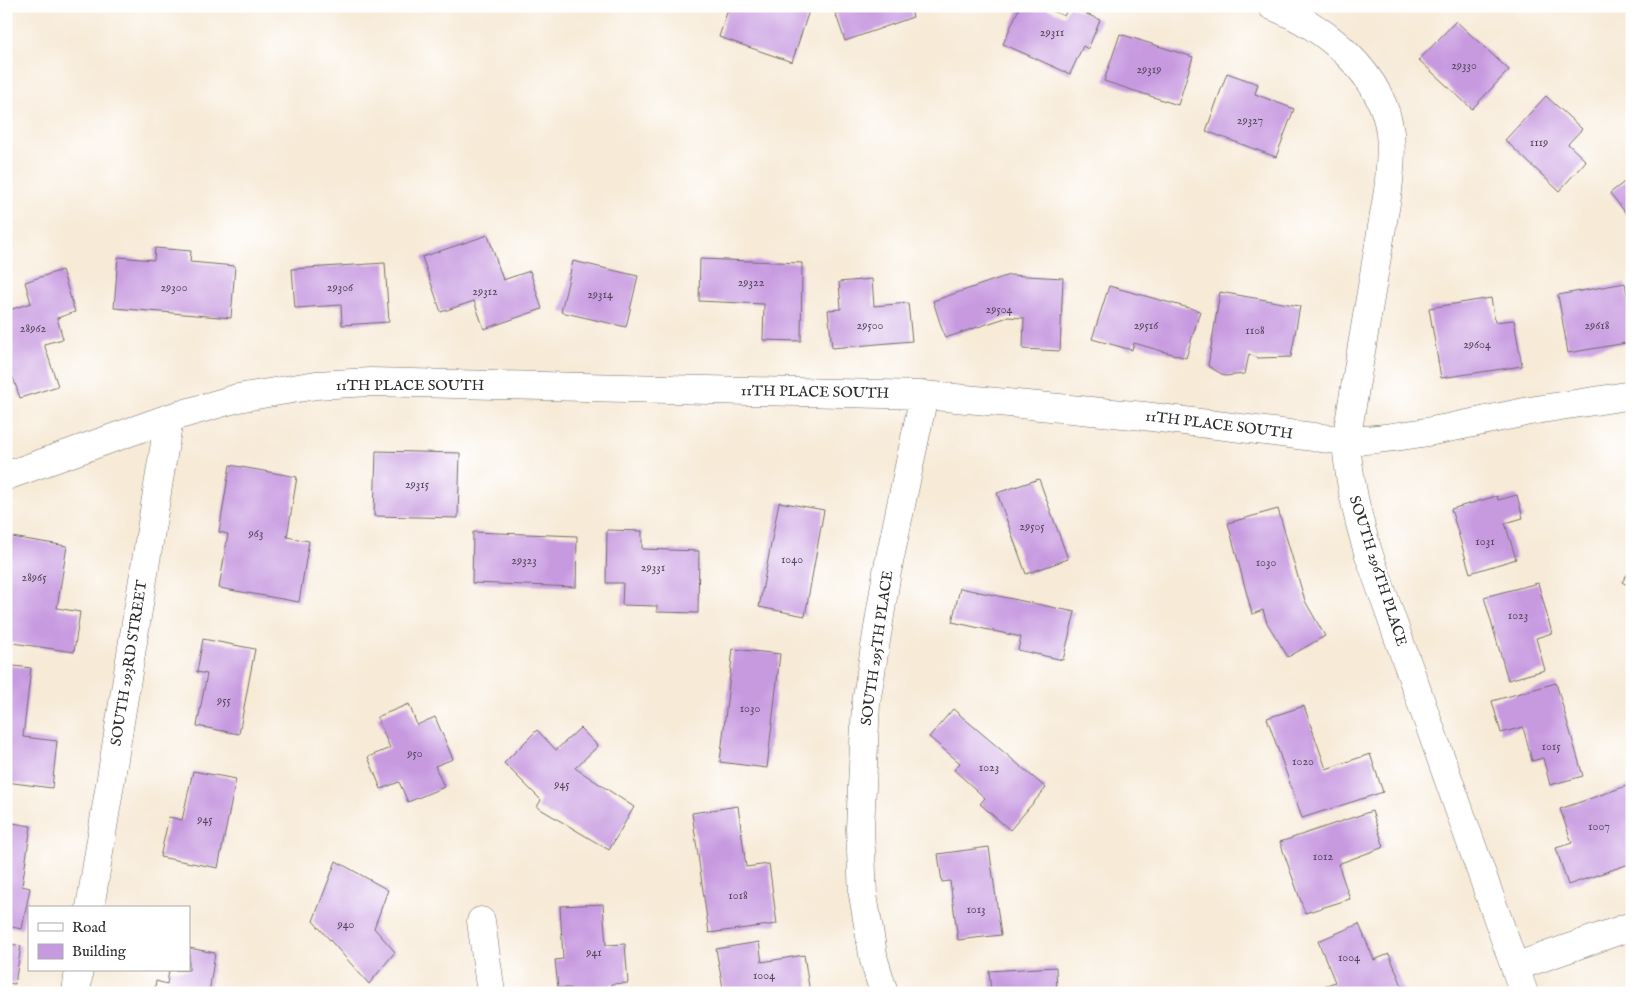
<svg xmlns="http://www.w3.org/2000/svg" width="1638" height="999" font-family="'IM FELL English',serif">
	<rect width="100%" height="100%" fill="#fff"/>
	<filter id="ink" filterUnits="userSpaceOnUse"><feTurbulence type="fractalNoise" baseFrequency=".02" numOctaves="2"/><feDisplacementMap in="SourceGraphic" scale="10" xChannelSelector="R" yChannelSelector="G"/><feConvolveMatrix kernelMatrix="1 2 1 2 8 2 1 2 1" color-interpolation-filters="sRGB"/></filter>
	<filter id="wash" filterUnits="userSpaceOnUse"><feTurbulence type="fractalNoise" baseFrequency=".0096" numOctaves="4" result="noise"/><feDisplacementMap in="SourceGraphic" scale="20" xChannelSelector="R" yChannelSelector="G"/><feGaussianBlur stdDeviation="1.12" result="paint"/><feColorMatrix in="noise" values="0 0 0 0 0 0 0 0 0 0 0 0 0 0 0 0 0 1.4 0 .05"/><feComposite in="paint" operator="in"/></filter>
	<g filter="url(#wash)">
		<rect width="100%" height="100%" fill="#f7ead7"/>
		<g id="blocks">
			<path fill="#c79ae0" d="M729 6H805L810 8 792 62 719 37Z
				M833 6H910L913 17 845 41Z
				M1020 6H1042L1064 16 1069 6 1100 20 1088 49 1083 46 1070 74 1003 44Z
				M1456 21 1509 70 1472 109 1419 60Z
				M1120 34 1193 57 1178 105 1104 81Z
				M1227 73 1258 84 1255 94 1294 109 1276 157 1206 131Z
				M1546 96 1582 129 1568 144 1586 161 1559 191 1505 140Z
				M1632 176V221L1610 193Z
				M488 235 503 280 530 271 542 309 484 329 474 301 441 312 422 257Z
				M155 248 191 251 190 262 235 266 231 318 114 308 118 257 154 260Z
				M700 259 802 263 801 341 763 340 764 304 699 301Z
				M573 261 638 276 626 327 561 312Z
				M385 263 389 322 342 325 341 305 295 308 292 269Z
				M62 270 75 312 57 318 63 339 44 344 58 386 20 398 6 357V311L31 303 25 282Z
				M1009 275 1063 278 1060 351 1023 349 1024 318 1008 317 945 338 933 301Z
				M872 279 874 306 908 303 912 341 832 348 828 310 841 309 839 282Z
				M1625 283 1630 309 1632 308V342L1568 353 1558 295Z
				M1109 286 1200 311 1186 358 1134 343 1132 350 1092 339Z
				M1220 292 1300 306 1291 357 1258 358 1249 354 1245 374 1225 376 1208 366Z
				M1491 298 1495 322 1514 320 1522 366 1441 378 1429 308Z
				M376 451 460 453 458 518 374 516Z
				M230 465 297 477 287 537 309 541 299 602 219 588 228 534 219 532Z
				M1039 479 1068 559 1026 574 997 493Z
				M1517 495 1523 518 1505 523 1516 559 1470 573 1451 509 1497 496 1498 500Z
				M779 502 824 510 805 616 759 607Z
				M1278 509 1305 601 1325 636 1288 657 1267 623 1263 610 1252 614 1228 523Z
				M607 530 642 531V549L699 551 698 613 657 612V606L622 605 623 583H606Z
				M473 532 577 536 576 587 472 583Z
				M6 536 67 546 57 608 80 612 74 652 6 642Z
				M1632 567V588L1622 582Z
				M1538 583 1552 633 1536 638 1545 670 1508 680 1484 597Z
				M960 588 1075 612 1063 660 1018 650 1021 637 952 622Z
				M203 639 255 649 239 734 197 726 207 674 197 672Z
				M733 649 780 654 767 768 720 762Z
				M6 665 31 668 23 737 57 741 52 788 6 782Z
				M1556 683 1583 776 1550 785 1543 758 1532 761 1523 727 1501 733 1492 701Z
				M409 704 417 725 435 717 453 759 435 766 444 787 408 802 399 782 381 789 368 757 390 748 377 717Z
				M1304 706 1326 769 1370 754 1383 792 1302 818 1267 718Z
				M953 709 1046 788 1010 830 980 804 985 798 954 770 960 763 929 737Z
				M580 728 598 746 575 768 634 807 609 850 537 807 541 800 504 763 537 730 556 750Z
				M193 771 236 779 218 868 160 857 169 817 182 820Z
				M1632 784V863L1568 885 1556 848 1572 843 1560 809Z
				M738 806 746 867 769 864 777 924 709 933 692 813Z
				M1372 811 1384 847 1338 864 1350 899 1305 913 1280 842Z
				M6 822 31 826 22 886 30 888 22 929 6 926Z
				M989 847 1001 935 958 940 950 881 942 882 938 854Z
				M336 861 388 890 374 928 395 952 369 984 313 921Z
				M603 904 606 945 625 944 628 983 611 984 612 993H571L570 988H558L555 960 563 959 560 906Z
				M1359 924 1374 960 1389 954 1405 993H1326L1324 986 1335 982 1318 941Z
				M759 942 762 962 804 955 810 993H701L723 988 716 949Z
				M6 943 21 946 15 984 6 983Z
				M189 948 215 953 209 993H154L156 981 167 984 169 970H189Z
				M1056 967 1057 993H991L989 971Z"/>
		</g>
	</g>
	<g filter="url(#ink)">
		<use href="#blocks" fill-opacity="0" stroke="#726e67" stroke-width="1"/>
		<g fill="none" stroke-linecap="round" stroke-linejoin="round">
			<g stroke="#726e67" stroke-width="29">
				<path id="minor" d="M1272 6C1324 26 1383 74 1390 133 1392 153 1390 172 1388 191L1346 441C1349 482 1357 517 1369 555L1524 993
					M6 476 169 418 238 398 316 385 371 382 924 395 1144 416 1346 441C1409 439 1469 423 1530 411 1564 405 1598 401 1632 395
					M90 908 169 418
					M481 921 491 993
					M1515 967 1632 926
					M76 993 79 970
					M884 993 874 960 863 895 860 829 866 703 887 572 924 395"/>
			</g>
			<use href="#minor" stroke="#fff" stroke-width="28"/>
		</g>
	</g>
	<g text-anchor="middle" dominant-baseline="central" stroke-width="5" stroke-linejoin="round" paint-order="stroke">
		<g font-size="12" fill="#524758">
			<text x="1052" y="32">29311</text>
			<text x="1464" y="65">29330</text>
			<text x="1149" y="69">29319</text>
			<text x="1250" y="120">29327</text>
			<text x="1539" y="142">1119</text>
			<text x="751" y="282">29322</text>
			<text x="174" y="287">29300</text>
			<text x="340" y="287">29306</text>
			<text x="485" y="291">29312</text>
			<text x="600" y="294">29314</text>
			<text x="999" y="309">29504</text>
			<text x="870" y="325">29500</text>
			<text x="1146" y="325">29516</text>
			<text x="1597" y="325">29618</text>
			<text x="33" y="328">28962</text>
			<text x="1255" y="330">1108</text>
			<text x="1477" y="344">29604</text>
			<text x="417" y="484">29315</text>
			<text x="1032" y="526">29505</text>
			<text x="256" y="533">963</text>
			<text x="1485" y="541">1031</text>
			<text x="792" y="559">1040</text>
			<text x="524" y="560">29323</text>
			<text x="1266" y="562">1030</text>
			<text x="653" y="567">29331</text>
			<text x="34" y="577">28965</text>
			<text x="1518" y="615">1023</text>
			<text x="224" y="700">955</text>
			<text x="750" y="708">1030</text>
			<text x="1551" y="746">1015</text>
			<text x="415" y="753">950</text>
			<text x="1303" y="761">1020</text>
			<text x="989" y="767">1023</text>
			<text x="562" y="784">945</text>
			<text x="205" y="819">945</text>
			<text x="1599" y="826">1007</text>
			<text x="1323" y="856">1012</text>
			<text x="738" y="895">1018</text>
			<text x="976" y="909">1013</text>
			<text x="346" y="924">940</text>
			<text x="594" y="952">941</text>
			<text x="1349" y="957">1004</text>
			<text x="764" y="975">1004</text>
		</g>
		<g font-size="15" fill="#2b2b2b" stroke="#fff">
			<text x="410" y="385">11TH PLACE SOUTH</text>
			<text transform="translate(815 392) rotate(1)">11TH PLACE SOUTH</text>
			<text transform="translate(1219 425) rotate(7)">11TH PLACE SOUTH</text>
			<text transform="translate(1378 571) rotate(72)">SOUTH 296TH PLACE</text>
			<text transform="translate(877 648) rotate(-82)">SOUTH 295TH PLACE</text>
			<text transform="translate(129 663) rotate(-81)">SOUTH 293RD STREET</text>
		</g>
	</g>
	<rect width="1638" height="999" fill="none" stroke="#fff" stroke-width="25"/>
	<rect x="28" y="906" width="162" height="65" fill="#ffffff" stroke="#aaaaaa"/>
	<rect x="38" y="923" width="25" height="8" fill="#ffffff" stroke="#aaaaaa"/>
	<text x="72" y="932" font-size="15" fill="#2b2b2b">Road</text>
	<rect x="38" y="944" width="25" height="15" fill="#c79ae0" stroke="#aaaaaa"/>
	<text x="72" y="956" font-size="15" fill="#2b2b2b">Building</text>
</svg>
